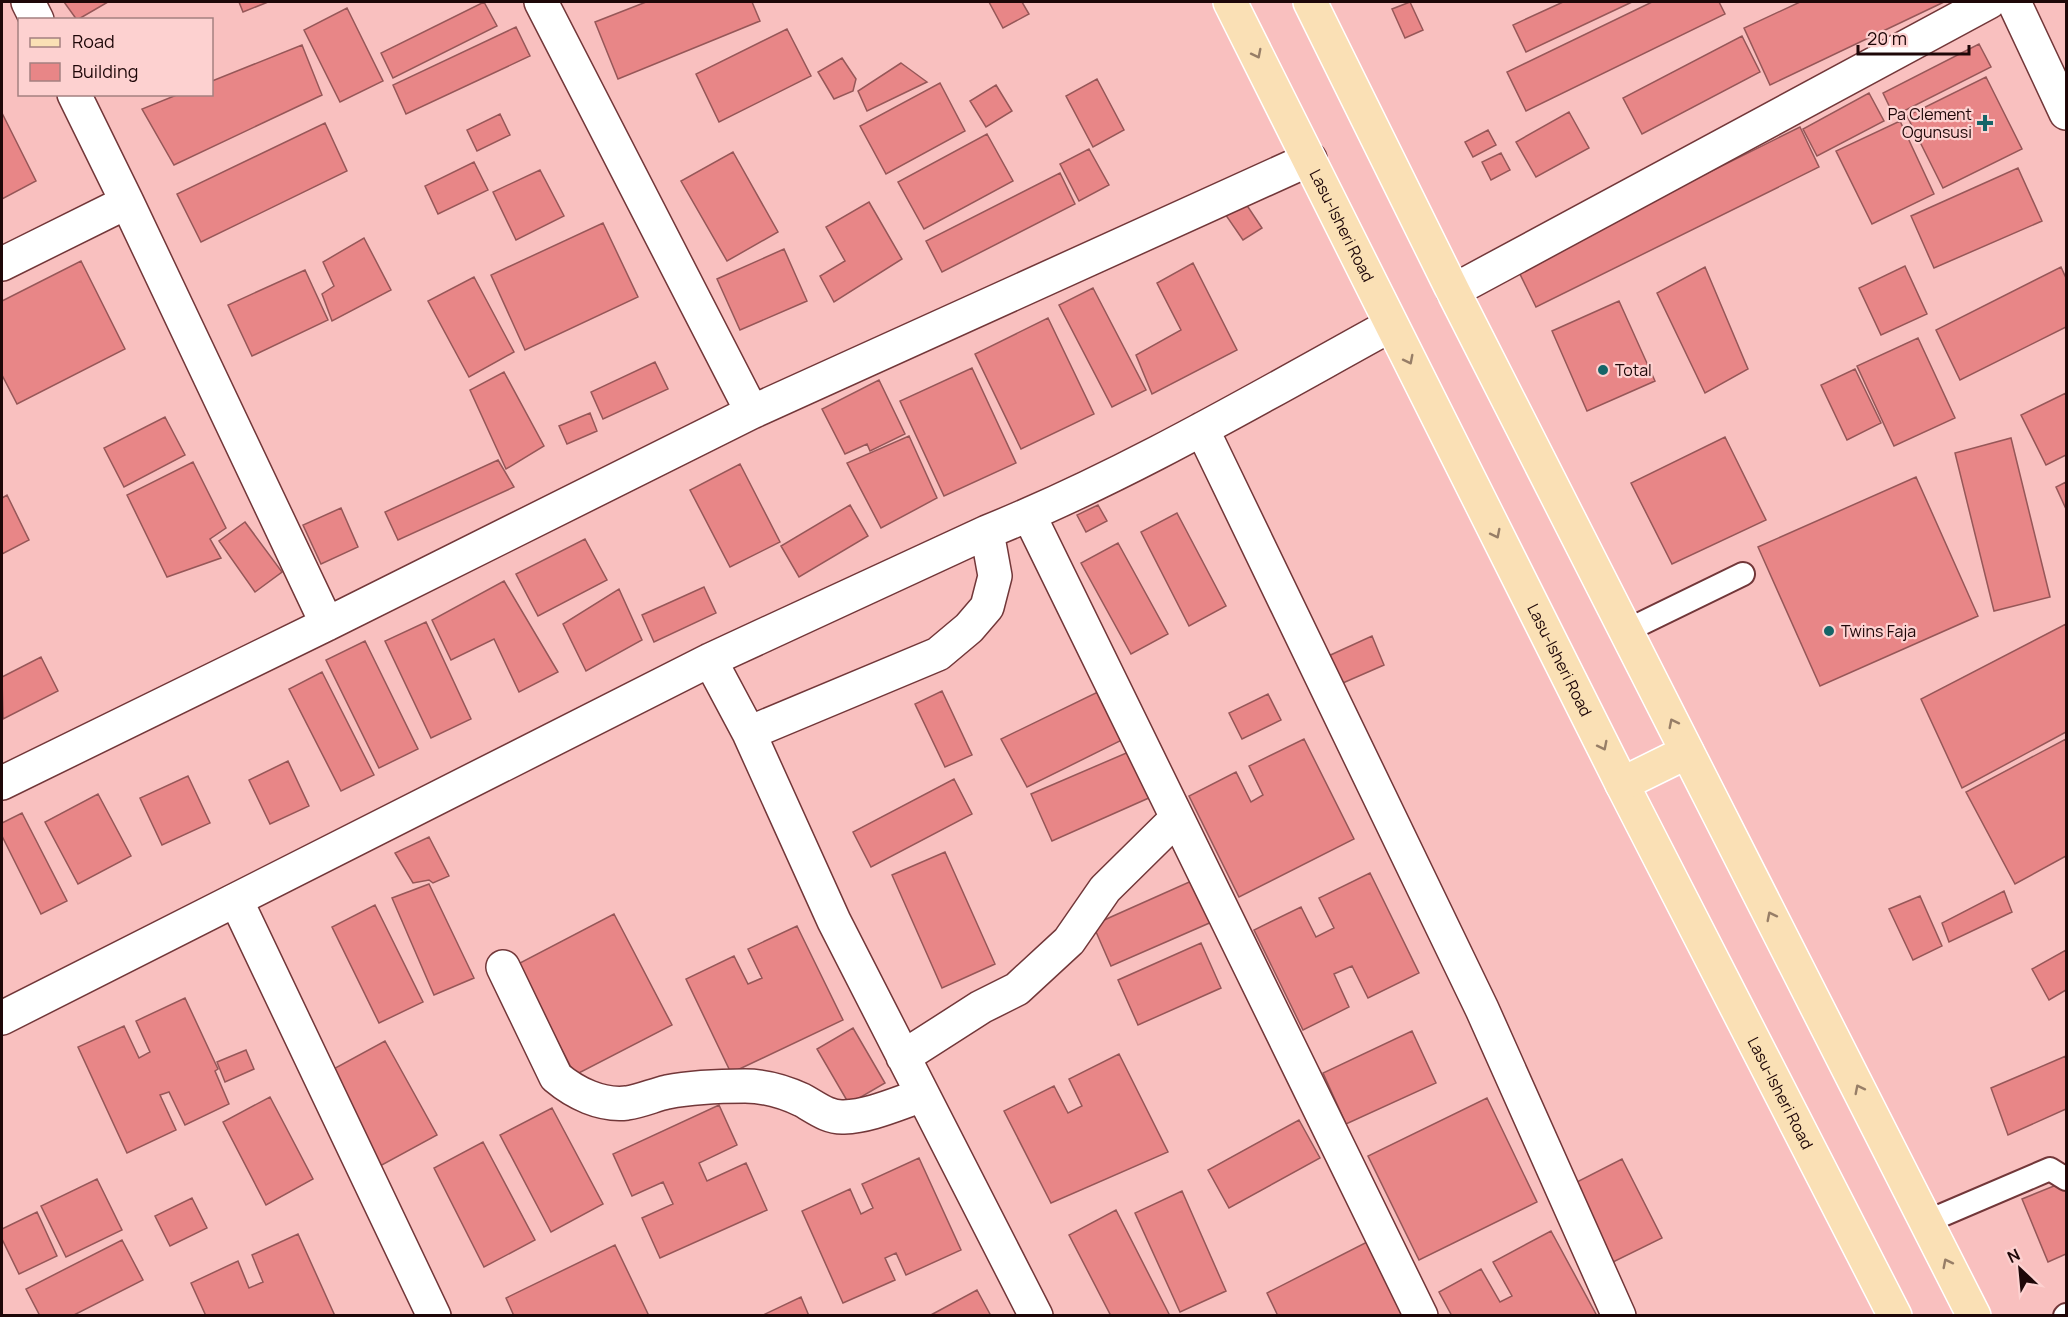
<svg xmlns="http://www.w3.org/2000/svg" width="2068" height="1317" font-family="Manrope,sans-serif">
	<rect width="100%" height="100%" fill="#f9c0bf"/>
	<path fill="#e88687" stroke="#965758" stroke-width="1.5" d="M64 2H108L77 20Z
		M239 2H268L243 12Z
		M484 2 497 26 393 78 381 53Z
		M646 2H752L760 21 618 79 595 22Z
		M989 2H1022L1029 14 1003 28Z
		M1410 2 1423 30 1405 38 1392 9Z
		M1563 2H1632L1526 52 1513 25Z
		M1652 2H1719L1725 14 1526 111 1507 72Z
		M1800 2H1944L1770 85 1744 28Z
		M347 8 383 81 340 102 304 30Z
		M516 27 530 56 406 114 393 85Z
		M787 29 811 76 719 122 696 74Z
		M1742 36 1760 72 1642 134 1623 98Z
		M1979 44 1991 67 1894 116 1883 93Z
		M302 45 322 95 174 165 142 109 179 94H212V81Z
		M842 58 856 79 853 91 834 99 818 72Z
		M901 63 927 82 867 111 858 91Z
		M1986 77 2022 149 1943 188 1907 116Z
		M1097 79 1124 130 1093 147 1066 96Z
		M940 83 965 131 886 174 860 126Z
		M996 85 1012 111 986 127 970 101Z
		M1869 93 1884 121 1817 156 1803 129Z
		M1569 112 1589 148 1536 177 1516 142Z
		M2 113 36 181 2 199Z
		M500 114 510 135 477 151 467 130Z
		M1900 121 1934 194 1872 224 1836 151Z
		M325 123 347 171 201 242 177 194Z
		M1800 127 1819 167 1536 307 1517 268Z
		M1488 130 1496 145 1473 157 1465 142Z
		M987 134 1013 181 924 229 898 182Z
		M1089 149 1109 185 1079 201 1060 164Z
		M733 152 778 232 727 261 681 181Z
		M1501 153 1510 170 1491 180 1482 162Z
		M474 162 488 190 438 214 425 186Z
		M2018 168 2042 221 1934 268 1911 216Z
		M540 170 564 216 516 240 493 192Z
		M1060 173 1075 204 942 272 926 241Z
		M1242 198 1262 228 1243 240 1223 211Z
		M869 202 902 259 834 302 820 276 845 261 826 227Z
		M603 223 638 297 525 350 491 275Z
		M364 238 391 290 332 321 322 294 334 286 323 262Z
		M784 249 807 301 740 330 717 279Z
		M81 261 125 349 17 404 2 375V301Z
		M1193 263 1237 350 1152 394 1136 355 1181 330 1157 283Z
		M1905 266 1927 314 1881 335 1859 288Z
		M1705 267 1748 369 1705 393 1657 293Z
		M2061 267 2066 278V327L1960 380 1936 330Z
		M305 270 328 320 252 356 228 305Z
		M474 277 514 352 469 377 428 301Z
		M1093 288 1146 390 1112 407 1059 305Z
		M1619 301 1655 381 1587 411 1552 331Z
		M1048 318 1094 414 1021 449 975 354Z
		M1918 338 1955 418 1894 446 1857 366Z
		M655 362 668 389 603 419 591 392Z
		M972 368 1016 463 944 496 900 401Z
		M1855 369 1881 423 1847 440 1821 385Z
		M504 372 544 446 506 469 470 390Z
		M879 380 905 434 870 451 867 444 845 454 822 409Z
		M2066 393V455L2046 465 2021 415Z
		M590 413 597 431 567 444 559 426Z
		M165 417 185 455 124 487 104 448Z
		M909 436 937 498 881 528 847 463Z
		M1725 437 1766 520 1672 564 1631 483Z
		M2011 438 2050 597 1994 611 1955 453Z
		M498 460 514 487 398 540 385 512Z
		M193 462 226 528 210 539 221 558 167 577 127 495Z
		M740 464 780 542 730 567 690 490Z
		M1916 477 1978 616 1820 686 1758 547Z
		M2066 482V509L2056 487Z
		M7 495 29 540 2 554V498Z
		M850 505 868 536 799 577 781 546Z
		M1098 505 1107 521 1086 532 1077 515Z
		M341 508 358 547 321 564 303 525Z
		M1177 513 1226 606 1189 626 1141 532Z
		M245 522 282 572 255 592 219 541Z
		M585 539 607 580 538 616 516 574Z
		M1118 543 1168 634 1131 654 1081 563Z
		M504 581 558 672 519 692 494 639 451 660 432 620Z
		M704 587 716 613 654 642 642 615Z
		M619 589 642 640 586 671 563 624Z
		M426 622 471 719 431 738 385 641Z
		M2066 624V732L1962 788 1921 699Z
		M1372 636 1384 665 1336 686 1324 658Z
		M365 641 418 749 379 768 326 660Z
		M41 657 58 691 3 719 2 677Z
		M322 672 374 775 341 791 289 689Z
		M1104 689 1126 738 1027 787 1001 739Z
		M942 691 972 755 945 767 915 704Z
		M1268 694 1281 720 1242 739 1229 713Z
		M1304 739 1354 839 1239 897 1189 796 1236 772 1251 802 1263 795 1249 766Z
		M2066 739V856L2015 884 1966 792Z
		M1131 751 1151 797 1052 841 1031 794Z
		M288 761 309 806 270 824 249 780Z
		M188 776 210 823 162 845 140 798Z
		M954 779 972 814 871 867 853 832Z
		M98 794 131 856 78 884 45 822Z
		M22 813 67 901 41 914 2 836V823Z
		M429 837 449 876 433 883 429 880 413 883 395 853Z
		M945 852 995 964 942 988 892 875Z
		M1370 873 1419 973 1368 998 1352 966 1334 974 1349 1007 1303 1030 1254 930 1301 907 1316 937 1334 928 1319 898Z
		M1196 879 1214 921 1111 966 1093 925Z
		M429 884 474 978 434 995 392 898Z
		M2004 891 2012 912 1949 942 1942 923Z
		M1920 896 1942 946 1913 960 1889 909Z
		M375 905 423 1002 379 1023 332 927Z
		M614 914 672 1025 575 1075 518 964Z
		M797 926 843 1020 731 1073 686 979 734 956 748 984 762 978 748 949Z
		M1201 943 1221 988 1138 1025 1118 980Z
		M2066 950V990L2049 1000 2032 969Z
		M185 998 218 1069 215 1071 229 1104 185 1125 169 1092 160 1095 176 1130 127 1153 78 1047 124 1026 139 1058 150 1052 136 1021Z
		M853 1028 885 1083 849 1104 817 1049Z
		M1412 1031 1436 1083 1346 1124 1323 1073Z
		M385 1041 437 1135 380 1166 328 1072Z
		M246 1050 254 1069 225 1082 217 1062Z
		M1119 1054 1168 1152 1051 1203 1004 1111 1054 1086 1068 1113 1082 1106 1069 1079Z
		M2066 1056V1109L2008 1135 1991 1088Z
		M270 1097 313 1179 266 1205 223 1122Z
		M1487 1098 1537 1202 1419 1260 1368 1156Z
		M719 1105 737 1145 699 1163 707 1181 746 1163 767 1210 660 1258 642 1218 673 1204 663 1182 632 1196 613 1154Z
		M552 1108 603 1204 551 1232 500 1135Z
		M1299 1120 1320 1158 1229 1208 1208 1170Z
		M483 1142 535 1240 484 1267 434 1168Z
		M919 1158 961 1250 906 1275 896 1253 885 1258 895 1280 843 1303 802 1211 850 1189 861 1214 873 1208 862 1184Z
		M1622 1159 1662 1238 1609 1264 1569 1186Z
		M97 1179 122 1230 66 1257 41 1206Z
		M2066 1181V1254L2048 1262 2022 1199Z
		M1182 1191 1226 1291 1180 1312 1135 1213Z
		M192 1198 207 1228 170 1246 155 1216Z
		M1116 1210 1170 1316H1111L1069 1235Z
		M37 1212 57 1256 19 1274 2 1239V1229Z
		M1551 1231 1597 1316H1452L1439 1292 1481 1269 1500 1302 1512 1296 1493 1262Z
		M298 1234 335 1316H206L191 1283 238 1261 249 1288 263 1282 252 1255Z
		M122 1240 143 1280 72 1316H40L26 1289Z
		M1369 1241 1407 1316H1278L1267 1293Z
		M615 1245 649 1316H514L506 1298Z
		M977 1290 991 1316H929Z
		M801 1297 809 1316H761Z"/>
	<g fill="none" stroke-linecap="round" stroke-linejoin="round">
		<g stroke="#723739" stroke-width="26">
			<path id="service" d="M1626 631 1743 574
				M1926 1222 2050 1169 2066 1179
				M2065 1316 2066 1315"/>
		</g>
		<g stroke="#723739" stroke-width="36">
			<path id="minor" d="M28 2 37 20
				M541 2 752 412
				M2014 2 2066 113
				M74 94 127 202 327 624
				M2 264 127 202
				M1453 291 1989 2
				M1202 429 1482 1009 1619 1316
				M1029 515 1421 1316
				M710 660 749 733 834 921 1036 1316
				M749 733 938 654 969 628 987 607 995 576 987 532
				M2 783 327 624 752 412 1310 159
				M236 900 434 1316
				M503 967 556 1077C575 1093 601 1106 627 1103 641 1101 654 1095 667 1092 693 1087 719 1086 745 1086 766 1086 783 1091 802 1100 815 1107 828 1118 844 1117 871 1116 898 1103 923 1095
				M2 1018 710 660 987 532C1126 476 1260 397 1391 325
				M903 1057 981 1007 1017 989 1069 941 1105 889 1177 818"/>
		</g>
		<g stroke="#fff" stroke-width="36">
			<g id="primary">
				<path id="s1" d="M1230 2 1622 784 1895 1316"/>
				<path d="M1310 2 1453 291 1974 1316"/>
				<path d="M1622 784 1687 752"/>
			</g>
		</g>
		<use href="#service" stroke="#fff" stroke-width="22"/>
		<use href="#minor" stroke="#fff" stroke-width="33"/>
		<use href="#primary" stroke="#fae0b5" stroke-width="33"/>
	</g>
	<defs><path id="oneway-chevron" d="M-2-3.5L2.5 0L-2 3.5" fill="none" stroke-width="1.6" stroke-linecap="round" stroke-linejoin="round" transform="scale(1.5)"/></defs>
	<g stroke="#977e67">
		<use href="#oneway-chevron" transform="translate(1257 54) rotate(63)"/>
		<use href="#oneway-chevron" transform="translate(1409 360) rotate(63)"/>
		<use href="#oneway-chevron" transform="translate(1496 534) rotate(63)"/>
		<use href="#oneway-chevron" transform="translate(1673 723) rotate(-117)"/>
		<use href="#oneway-chevron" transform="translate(1603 746) rotate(63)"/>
		<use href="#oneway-chevron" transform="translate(1771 916) rotate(-117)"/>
		<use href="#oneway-chevron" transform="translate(1859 1089) rotate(-117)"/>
		<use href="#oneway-chevron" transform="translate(1947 1263) rotate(-117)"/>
	</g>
	<g fill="#166568" stroke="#fdd1d0" stroke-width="2">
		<path d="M1982 114h6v6h6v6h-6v6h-6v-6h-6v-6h6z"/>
		<circle cx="1603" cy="370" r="6"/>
		<circle cx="1829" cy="631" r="6"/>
	</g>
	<g text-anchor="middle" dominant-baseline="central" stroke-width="4.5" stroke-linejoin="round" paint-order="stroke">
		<g font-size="16" fill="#1e0708" stroke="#fdd1d0" text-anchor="start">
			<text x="1972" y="114" text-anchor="end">Pa Clement<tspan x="1972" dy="18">Ogunsusi</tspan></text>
			<text x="1615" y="370">Total</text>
			<text x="1841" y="631">Twins Faja</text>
		</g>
		<g font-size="16" fill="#1e0708" stroke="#fdd1d0">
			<text stroke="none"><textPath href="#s1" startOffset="250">Lasu-Isheri Road</textPath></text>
			<text stroke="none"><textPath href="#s1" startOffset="736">Lasu-Isheri Road</textPath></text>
			<text stroke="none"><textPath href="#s1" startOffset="1222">Lasu-Isheri Road</textPath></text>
		</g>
	</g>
	<rect width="2068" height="1317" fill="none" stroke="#1e0708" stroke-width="6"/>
	<rect x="18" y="18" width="195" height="78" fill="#fdd1d0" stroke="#a48080" stroke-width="1.5"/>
	<rect x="30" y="38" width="30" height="9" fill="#fae0b5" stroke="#a48080" stroke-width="1.5"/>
	<text x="72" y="48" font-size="18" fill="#1e0708">Road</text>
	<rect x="30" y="63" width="30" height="18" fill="#e88687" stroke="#a48080" stroke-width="1.5"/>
	<text x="72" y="78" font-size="18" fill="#1e0708">Building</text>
	<g transform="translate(2020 1269) rotate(334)" stroke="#fdd1d0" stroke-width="4.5" paint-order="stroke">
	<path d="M0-4.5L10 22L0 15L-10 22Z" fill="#1e0708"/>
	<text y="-9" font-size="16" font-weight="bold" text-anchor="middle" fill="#1e0708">N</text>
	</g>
	<path d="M1858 45v9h111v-9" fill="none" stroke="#1e0708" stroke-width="3"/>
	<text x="1867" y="45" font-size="18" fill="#1e0708" stroke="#fdd1d0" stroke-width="4.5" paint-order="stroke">20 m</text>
</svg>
